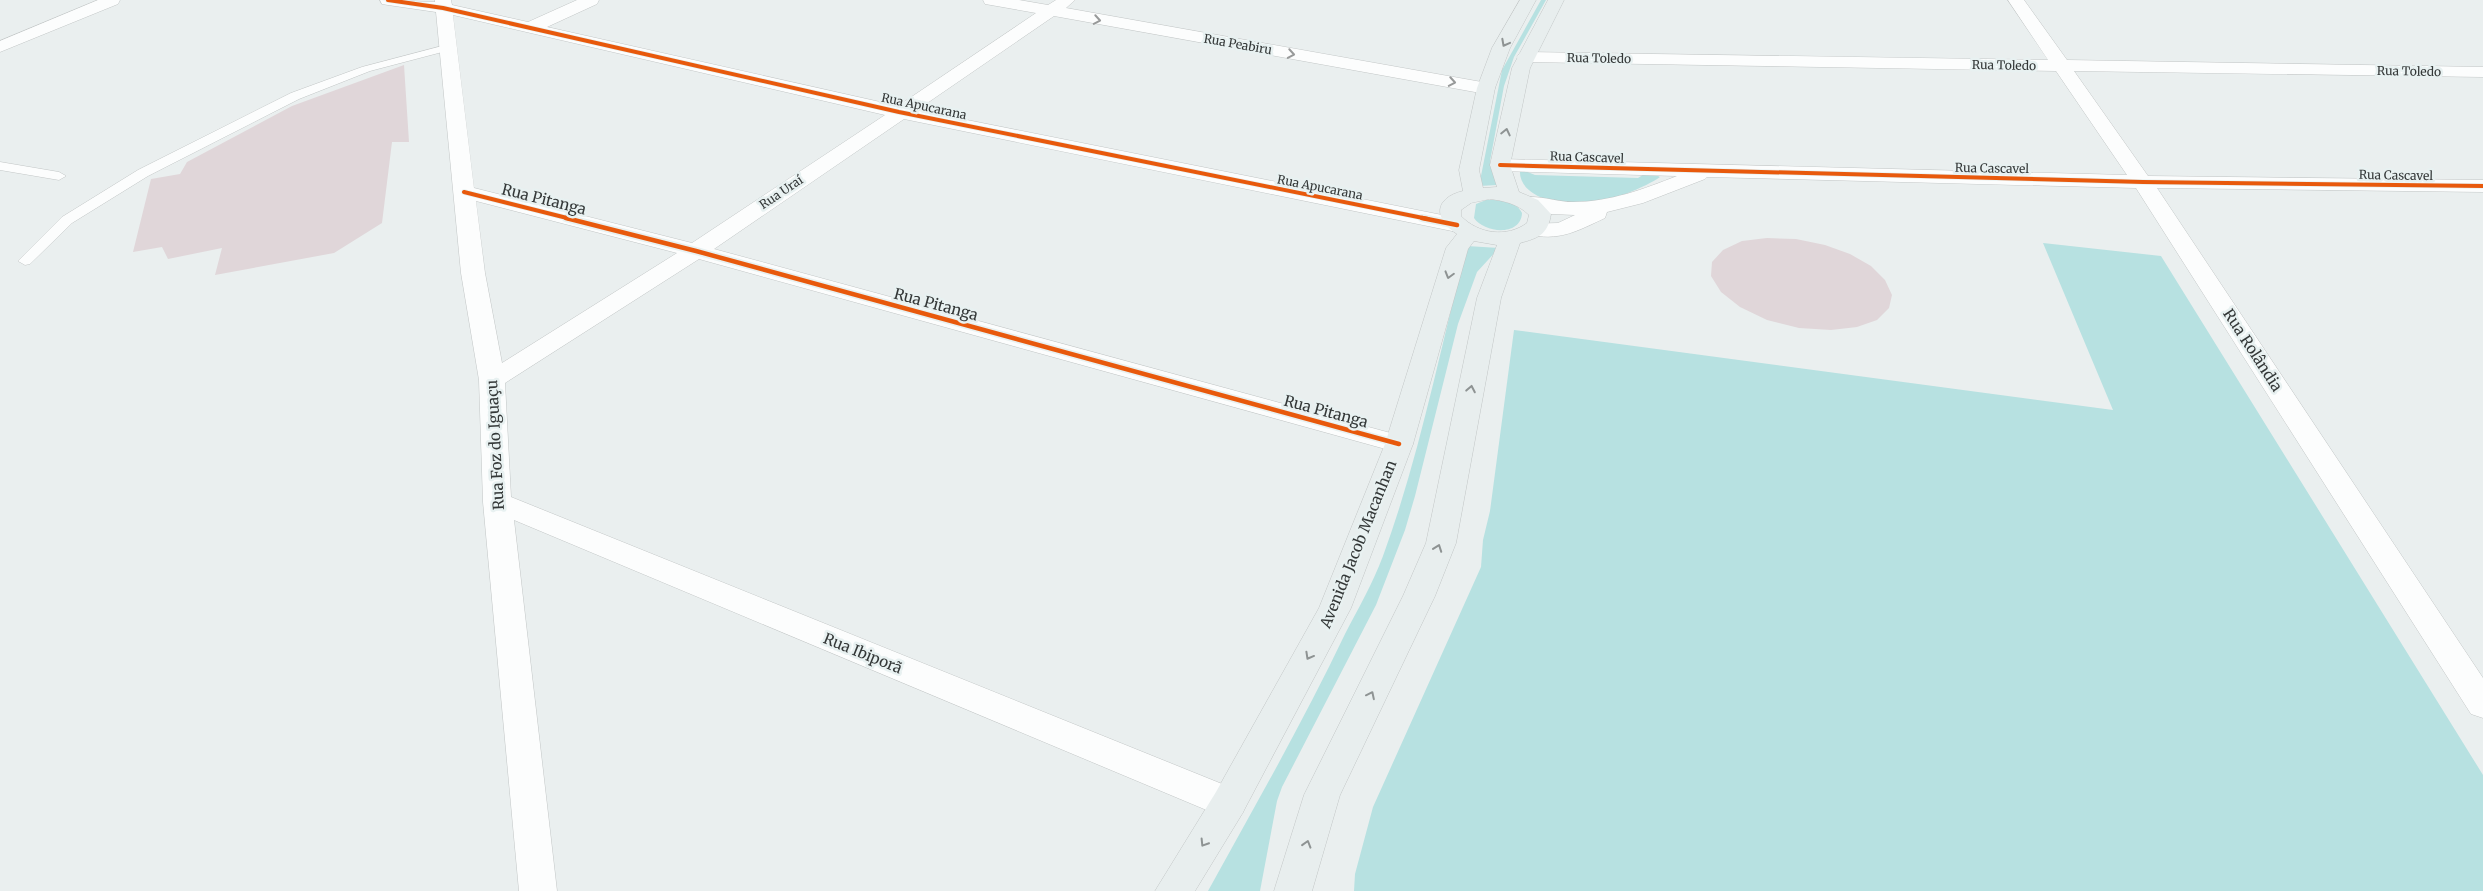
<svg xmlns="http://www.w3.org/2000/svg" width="2483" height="891" font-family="Merriweather,serif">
	<rect width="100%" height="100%" fill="#eaefef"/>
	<path fill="#b7e1e1" d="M1541 0H1546L1514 57 1504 86 1490 161 1497 185 1479 186 1502 70Z
		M1520 169 1535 175 1638 178 1649 171 1660 177C1646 187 1608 202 1591 204 1569 207 1517 200 1520 169Z
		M1486 200C1499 200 1516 200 1522 213 1521 237 1484 233 1474 218L1476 204Z
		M2043 243 2161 256 2483 775V891H1354L1355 874 1373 807 1481 567 1483 540 1490 511 1514 330 2113 410Z
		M1467 246 1499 248 1477 272 1458 324 1415 496 1405 530 1376 605 1282 787 1277 801 1260 891H1208C1255 806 1303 722 1345 634 1358 609 1373 583 1383 556 1420 455 1440 349 1467 246Z"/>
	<path fill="#e0d6d9" d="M404 65 409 142H392L382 223 334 253 215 275 222 248 168 259 162 247 133 252 151 179 180 174 187 162 292 106Z
		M1767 238 1796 239 1825 245 1850 254 1871 266 1885 280 1892 295 1889 308 1877 320 1857 327 1831 330 1799 328 1767 320 1740 307 1721 292 1711 276 1712 262 1723 250 1742 241Z"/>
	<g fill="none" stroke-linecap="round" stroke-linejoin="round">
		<g stroke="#c2c6c6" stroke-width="1">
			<path id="lane" d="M446 45 450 46V50L370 71 299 99 148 176 72 223 30 264 25 265 18 261 62 217 138 170 291 93 362 67Z
				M0 162 59 172 66 176 59 180 0 170Z"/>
		</g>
		<g stroke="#c2c6c6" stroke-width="1">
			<path id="street" d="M98 0H120L118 4 0 52V41Z
				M380 0 435 2V0H451L452 5 528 22 577 0H599L597 4 547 27 898 106 1036 13 991 5 985 4 983 0H1019L1048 5 1056 0H1075L1066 8 1493 84 1495 88 1493 92 1486 94 1054 16 917 110 1457 218 1465 220 1468 225 1465 230 1457 232 904 119 714 249 1409 438 1413 444 1409 450 1399 453 1389 450 699 259 505 383 511 497 1242 792 1247 803 1242 814 1229 818 1216 814 514 520 557 891H519L483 502 479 380 461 273 436 12 388 5 382 4ZM453 15 885 115 692 243 474 188ZM476 201 677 253 502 363 485 273Z
				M2008 0H2024L2067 60 2483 67V77L2074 71 2148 176 2483 180V192L2157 188 2483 678V718L2471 714 2136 188 1707 177 1705 179 1643 203 1607 212 1605 218C1577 231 1559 242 1527 234L1524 229 1527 224 1558 223 1575 215 1551 214 1520 208 1517 203 1520 198C1537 194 1556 202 1573 202 1610 202 1644 189 1677 176L1500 171 1493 169 1490 165 1493 161 1500 159 2127 175 2056 71 1526 62 1520 61 1517 57 1520 53 1526 52 2048 60Z"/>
		</g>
		<g stroke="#c2c6c6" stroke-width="1">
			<path id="secondary" d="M1520 0H1536L1510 48 1495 88 1479 170 1483 188 1497 187 1490 165 1512 68 1548 0H1564L1530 68 1510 165 1519 192 1538 200 1551 214C1548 234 1539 238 1520 243L1501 298 1456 543 1435 596 1340 795 1312 891H1274L1304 795 1403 596 1426 543 1477 298 1497 245 1474 241 1468 249 1413 444 1351 608 1242 814 1195 891H1155L1216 792 1319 608 1385 444 1446 248 1457 234C1433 219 1434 198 1463 191L1459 170 1477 88 1492 48ZM1490 199C1505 201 1518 204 1529 215L1527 223C1507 238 1478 234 1461 216V210L1471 203Z"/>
		</g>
		<use href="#lane" fill="#fcfdfd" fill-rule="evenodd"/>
		<use href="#street" fill="#fcfdfd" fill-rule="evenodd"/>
		<use href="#secondary" fill="#e8eeee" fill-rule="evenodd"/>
		<g stroke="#e8f1f1" stroke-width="5.5">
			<path id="cycleway-far1" d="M388 0 443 8 899 112 1428 219
				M1500 165 2143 182 2483 186
				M464 192 571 219"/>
		</g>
		<g stroke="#e8f1f1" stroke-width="8">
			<path id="cycleway" d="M566 218 696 251 1399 444
				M1422 218 1457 225"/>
		</g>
		<use href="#cycleway-far1" stroke="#e8590c" stroke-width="4"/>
		<use href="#cycleway" stroke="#e8590c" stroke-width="4.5"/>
	</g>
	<defs><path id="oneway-chevron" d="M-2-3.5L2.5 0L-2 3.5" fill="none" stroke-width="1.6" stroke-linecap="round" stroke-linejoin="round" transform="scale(1.25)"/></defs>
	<g stroke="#989a9a">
		<use href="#oneway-chevron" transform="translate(1097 20) rotate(10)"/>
		<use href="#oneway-chevron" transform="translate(1291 54) rotate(10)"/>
		<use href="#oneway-chevron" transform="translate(1452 82) rotate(10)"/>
	</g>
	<g stroke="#8e9393">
		<use href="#oneway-chevron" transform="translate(1505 43) rotate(118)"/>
		<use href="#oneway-chevron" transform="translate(1506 132) rotate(-77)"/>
		<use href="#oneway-chevron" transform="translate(1449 275) rotate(106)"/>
		<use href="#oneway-chevron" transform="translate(1471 389) rotate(-79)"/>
		<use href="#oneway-chevron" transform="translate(1438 548) rotate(-70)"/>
		<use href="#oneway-chevron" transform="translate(1309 656) rotate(119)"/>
		<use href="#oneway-chevron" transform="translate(1371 695) rotate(-64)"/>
		<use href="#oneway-chevron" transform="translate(1204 843) rotate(122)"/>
		<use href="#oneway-chevron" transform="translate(1307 844) rotate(-73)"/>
	</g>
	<g text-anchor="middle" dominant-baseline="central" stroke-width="5" stroke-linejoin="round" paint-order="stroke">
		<g font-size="12" fill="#343838" stroke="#e8f1f1">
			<text transform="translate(1238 44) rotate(10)">Rua Peabiru</text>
			<text transform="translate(1599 58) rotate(1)">Rua Toledo</text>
			<text transform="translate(2004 65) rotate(1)">Rua Toledo</text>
			<text transform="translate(2409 71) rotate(1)">Rua Toledo</text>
			<text transform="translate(924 106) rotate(12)">Rua Apucarana</text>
			<text transform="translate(1587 157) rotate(2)">Rua Cascavel</text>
			<text transform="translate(1992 168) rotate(1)">Rua Cascavel</text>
			<text transform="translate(2396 175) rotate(1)">Rua Cascavel</text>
			<text transform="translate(1320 187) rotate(11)">Rua Apucarana</text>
			<text transform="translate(781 192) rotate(-34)">Rua Uraí</text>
		</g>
		<g font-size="15" fill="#343838" stroke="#e8f1f1">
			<text transform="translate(544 199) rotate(14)">Rua Pitanga</text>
			<text transform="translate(936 304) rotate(15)">Rua Pitanga</text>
			<text transform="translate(2253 350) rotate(57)">Rua Rolândia</text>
			<text transform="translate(1326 411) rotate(15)">Rua Pitanga</text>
			<text transform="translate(495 445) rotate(-93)">Rua Foz do Iguaçu</text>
			<text transform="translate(1358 544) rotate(-68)">Avenida Jacob Macanhan</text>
			<text transform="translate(863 653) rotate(22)">Rua Ibiporã</text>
		</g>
	</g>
</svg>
